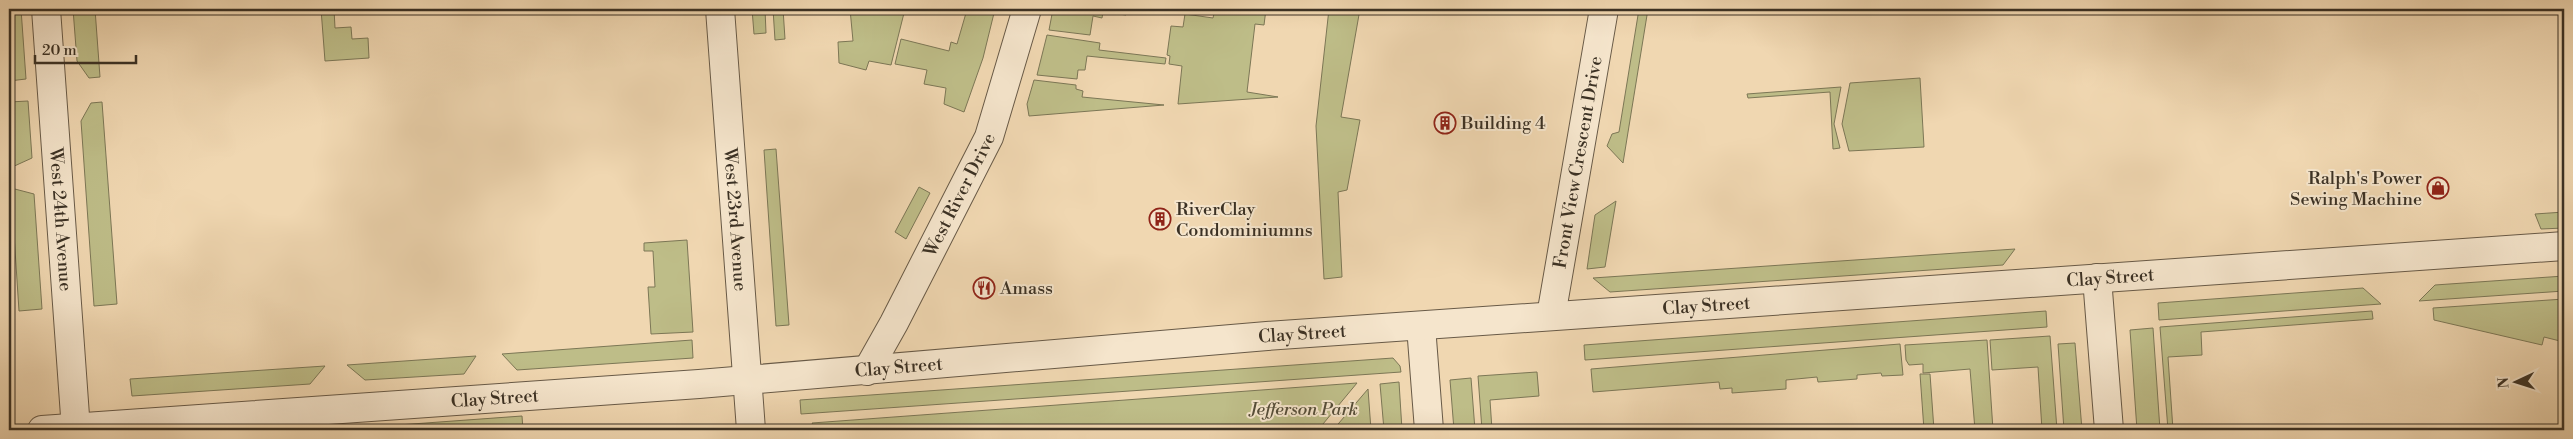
<svg xmlns="http://www.w3.org/2000/svg" width="2573" height="439" font-family="'Libre Bodoni',serif">
	<rect width="100%" height="100%" fill="#f0d7b1"/>
	<filter id="stains"><feTurbulence type="fractalNoise" baseFrequency=".004" numOctaves="4"/><feColorMatrix values="0 0 0 0 .2 0 0 0 0 .09 0 0 0 0 .02 0 0 0 .5 -.17"/></filter>
	<radialGradient id="worn" r=".72"><stop offset=".6" stop-color="#630" stop-opacity="0"/><stop offset="1" stop-color="#630" stop-opacity=".3"/></radialGradient>
	<path fill="#bebd88" stroke="#7c7756" d="M9 9H21L26 79 9 81Z
		M73 9H95L100 77 89 78 77 61Z
		M321 9H334L335 28 351 27 352 39 368 38 369 58 325 61Z
		M752 9H765L766 33 754 34Z
		M773 9H783L785 39 775 40Z
		M850 9H905L891 65 869 61 866 70 839 63 838 42 853 41Z
		M960 9H995L983 58 964 112 944 104 946 88 924 84 927 70 895 64 901 39 949 51 951 42 957 44 966 13 960 11Z
		M1053 9H1127L1126 15 1103 12 1102 18 1093 16 1090 35 1049 30Z
		M1215 9H1266L1264 25 1255 24 1247 92 1278 97 1178 104 1182 66 1169 64 1170 56 1167 55 1171 26 1183 27 1185 14 1213 18Z
		M1329 9H1360L1341 117 1360 120 1347 190 1338 192 1342 277 1324 279 1316 126Z
		M1639 9H1648L1623 163 1607 146 1612 134 1619 132Z
		M1047 35 1100 43 1099 50 1166 58 1165 64 1087 56 1085 70H1078L1077 79 1037 75Z
		M1920 78 1924 147 1849 151 1842 124 1850 83Z
		M1034 80 1076 85V89L1083 91 1082 97 1164 105 1029 116 1027 104Z
		M1841 87 1834 124 1840 148 1833 149 1830 92 1748 98 1747 94Z
		M28 101 32 158 10 168 9 102Z
		M102 102 117 304 94 306 81 121 91 103Z
		M776 149 789 325 776 326 764 150Z
		M919 187 930 193 906 239 895 232Z
		M11 188 34 194 42 309 19 311Z
		M1616 201 1605 267 1587 269 1595 215Z
		M2564 212V228L2541 229 2535 214Z
		M687 240 693 332 651 334 648 287H655L653 251H644V243Z
		M2015 249 2003 265 1610 292 1593 278Z
		M2564 276V291L2419 301 2435 285Z
		M2363 288 2381 304 2159 320 2158 303Z
		M2564 299V342L2544 337 2542 345 2434 320 2433 308Z
		M2046 311 2047 327 1585 360 1584 345Z
		M2372 311 2373 319 2201 332 2202 355 2168 357 2173 430H2168L2160 327Z
		M2153 328 2160 430H2137L2130 330Z
		M2050 336 2057 430H2042L2038 367 1992 370 1990 340Z
		M692 340 693 358 517 370 502 354Z
		M1987 340 1993 430H1975L1970 369 1923 373V364L1909 365 1906 360 1905 345Z
		M2075 343 2082 430H2064L2058 344Z
		M1900 344 1903 375 1882 376 1881 373 1857 375V379L1818 382 1817 377 1786 380V389L1732 393V388L1720 389 1719 382 1593 392 1591 369Z
		M476 356 464 374 365 380 347 365Z
		M1393 358 1400 366 1401 372 801 414 800 400Z
		M325 366 310 384 132 396 130 379Z
		M1537 372 1539 396 1490 400 1492 430H1482L1478 376Z
		M1930 374 1934 430H1924L1920 374Z
		M1471 378 1475 430H1454L1450 380Z
		M1399 382 1402 430H1384L1380 384Z
		M1357 383 1318 430H816L812 423Z
		M1368 389 1371 430H1333Z
		M522 416 523 430H357V428Z"/>
	<g fill="none" stroke-linecap="round" stroke-linejoin="round">
		<g stroke="#685a47" stroke-width="30">
			<g id="minor">
				<path id="s1" d="M46 9 76 430"/>
				<path id="s2" d="M720 9 751 430"/>
				<path d="M2097 278 2109 430"/>
				<path id="s3" d="M1551 316 1604 9"/>
				<path d="M1421 326 1429 430"/>
				<path id="s4" d="M867 371 894 323 989 137 1027 9"/>
				<path id="s5" d="M42 430 699 384 1267 336 2564 246"/>
			</g>
		</g>
		<use href="#minor" stroke="#f5e5cc" stroke-width="28"/>
	</g>
	<defs>
		<g id="building-ring" transform="scale(1.125)"><circle r="9.5" fill="#f5e5cc" stroke="#8f2418" stroke-width="1.5"/><path d="M-4-6H4V6H1V3H-1V6H-4ZM-2.5-4.3h1.7v1.8h-1.7ZM.8-4.3h1.7v1.8H.8ZM-2.5-1h1.7V.8h-1.7ZM.8-1h1.7V.8H.8Z" fill="#8f2418"/></g>
		<g id="shop-ring" transform="scale(1.125)"><circle r="9.5" fill="#f5e5cc" stroke="#8f2418" stroke-width="1.5"/><path d="M-5-2.5h2.3a2.7 3.5 0 0 1 5.4 0H5L5.5 6h-11ZM-1.5-2.5h3a1.5 2.3 0 0 0-3 0Z" fill="#8f2418"/></g>
		<g id="restaurant-ring" transform="scale(1.125)"><circle r="9.5" fill="#f5e5cc" stroke="#8f2418" stroke-width="1.5"/><path d="M-5-6h1v4h1v-4h1v4h1v-4h1v5L-1.5 .5V6h-2V.5L-5-1ZM5-6V6H3V1.5H1.5Q1.5-4 5-6Z" fill="#8f2418"/></g>
	</defs>
	<g fill-rule="evenodd">
		<use href="#building-ring" x="1445" y="123"/>
		<use href="#shop-ring" x="2438" y="188"/>
		<use href="#building-ring" x="1160" y="219"/>
		<use href="#restaurant-ring" x="984" y="288"/>
	</g>
	<g text-anchor="middle" dominant-baseline="central" stroke-width="4" stroke-linejoin="round" paint-order="stroke">
		<g font-size="18" fill="#3b3124" stroke="#f5e5cc" text-anchor="start">
			<text x="1461" y="123">Building 4</text>
			<text x="2422" y="178" text-anchor="end">Ralph's Power<tspan x="2422" dy="21">Sewing Machine</tspan></text>
			<text x="1176" y="209">RiverClay<tspan x="1176" dy="21">Condominiumns</tspan></text>
			<text x="1000" y="288">Amass</text>
		</g>
		<g font-size="18" fill="#3b3124" stroke="#f5e5cc">
			<text stroke="none"><textPath href="#s3" startOffset="156">Front View Crescent Drive</textPath></text>
			<text stroke="none"><textPath href="#s4" startOffset="199">West River Drive</textPath></text>
			<text stroke="none"><textPath href="#s1" startOffset="211">West 24th Avenue</textPath></text>
			<text stroke="none"><textPath href="#s2" startOffset="211">West 23rd Avenue</textPath></text>
			<text stroke="none"><textPath href="#s5" startOffset="2074">Clay Street</textPath></text>
			<text stroke="none"><textPath href="#s5" startOffset="1669">Clay Street</textPath></text>
			<text stroke="none"><textPath href="#s5" startOffset="1264">Clay Street</textPath></text>
			<text stroke="none"><textPath href="#s5" startOffset="859">Clay Street</textPath></text>
			<text stroke="none"><textPath href="#s5" startOffset="454">Clay Street</textPath></text>
		</g>
		<g font-size="18" font-style="italic" fill="#554d38" stroke="#f5e5cc">
			<text x="1304" y="409">Jefferson Park</text>
		</g>
	</g>
	<rect width="2573" height="439" fill="none" stroke="#f0d7b1" stroke-width="30"/>
	<rect x="10" y="10" width="2553" height="419" fill="none" stroke="#3b3124" stroke-width="2.5"/>
	<rect x="15" y="15" width="2543" height="409" fill="none" stroke="#3b3124"/>
	<g transform="translate(2516 382) rotate(266)" stroke="#f5e5cc" stroke-width="4" paint-order="stroke">
	<path d="M0-4L9 19L0 12L-9 19Z" fill="#3b3124"/>
	<text y="-8" font-size="14" font-weight="bold" text-anchor="middle" fill="#3b3124">N</text>
	</g>
	<path d="M35 55v8h101v-8" fill="none" stroke="#3b3124" stroke-width="2.5"/>
	<text x="42" y="55" font-size="15" fill="#3b3124" stroke="#f5e5cc" stroke-width="4" paint-order="stroke">20 m</text>
	<rect width="100%" height="100%" filter="url(#stains)"/>
	<rect width="100%" height="100%" fill="url(#worn)"/>
</svg>
